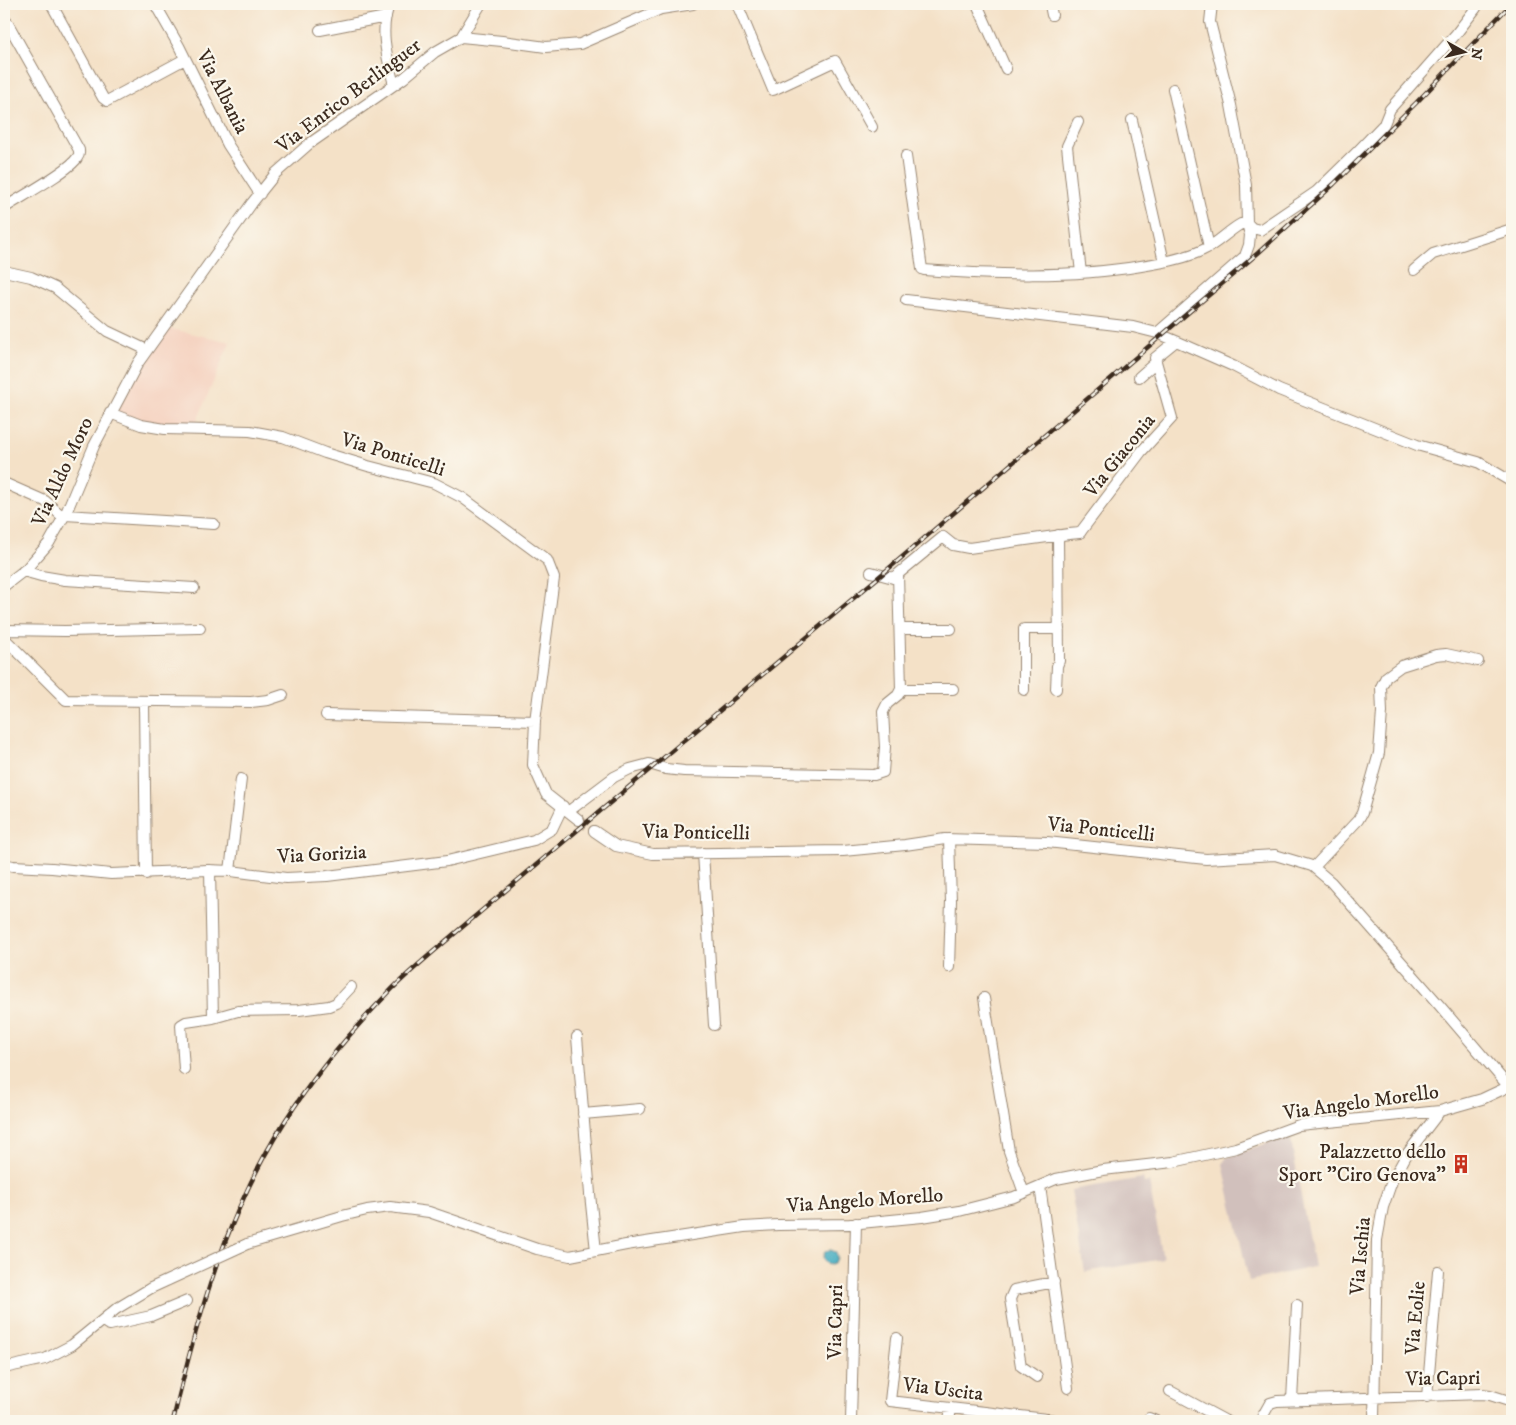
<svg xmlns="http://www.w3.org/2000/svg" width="1516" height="1425" font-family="'IM FELL DW Pica',serif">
	<rect width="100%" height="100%" fill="#fbf7ec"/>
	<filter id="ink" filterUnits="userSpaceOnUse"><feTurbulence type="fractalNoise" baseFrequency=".02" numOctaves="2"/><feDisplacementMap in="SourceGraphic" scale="10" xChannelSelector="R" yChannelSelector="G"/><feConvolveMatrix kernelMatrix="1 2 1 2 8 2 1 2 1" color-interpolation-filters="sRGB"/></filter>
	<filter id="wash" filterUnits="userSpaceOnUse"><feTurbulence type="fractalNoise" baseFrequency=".0096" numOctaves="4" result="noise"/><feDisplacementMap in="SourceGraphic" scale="20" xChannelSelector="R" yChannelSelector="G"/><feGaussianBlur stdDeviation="1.12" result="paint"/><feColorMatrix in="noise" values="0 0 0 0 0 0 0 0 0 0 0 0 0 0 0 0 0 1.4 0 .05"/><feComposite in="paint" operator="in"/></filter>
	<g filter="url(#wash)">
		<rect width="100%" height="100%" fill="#f4e1c7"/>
		<path fill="#f5d3c1" d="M163 327 230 342 193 430 165 429 111 413Z"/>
		<path fill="#d1c0bc" d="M1290 1135 1314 1267 1249 1281 1223 1164 1226 1158Z
			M1143 1178 1144 1183 1149 1182 1163 1259 1085 1272 1071 1190Z"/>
		<path fill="#40aabf" stroke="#3e6a6e" d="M823 1257a7 7 0 1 1 14 0a7 7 0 1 1-14 0Z"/>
	</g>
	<g filter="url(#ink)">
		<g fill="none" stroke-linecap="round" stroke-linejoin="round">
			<path stroke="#cfbca5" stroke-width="10" stroke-dasharray="10 5" stroke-linecap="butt" d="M579 820 594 831"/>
			<g stroke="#988672" stroke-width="12">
				<path id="minor" d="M54 4 53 7 103 98 107 101 185 59
					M155 4 179 46 228 145 260 194
					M390 4C378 28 388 61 394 85
					M737 4 773 90 835 61 872 127
					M977 4 1006 69
					M1052 15 1050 5 1053 4
					M320 30 386 17
					M461 37 481 4
					M1173 89 1209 247
					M1132 120 1164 262
					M1078 122 1067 146 1081 273
					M906 156 922 269 924 270C995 275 1070 278 1141 266 1161 263 1184 259 1203 250 1217 244 1228 231 1241 224L1247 223 1252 228 1260 230 1316 192 1358 151 1384 124 1390 109 1456 34 1476 8
					M4 208C19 198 69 171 77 158 80 154 79 155 79 150L7 22
					M1414 270 1433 254 1512 229
					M4 271 31 277 55 288 107 331 147 350
					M906 300 1133 327 1157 333 1176 341
					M1157 333 1245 256 1249 245 1250 235 1247 223 1246 185 1231 105 1210 22 1212 4
					M1139 377 1156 362
					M110 413 141 425 165 429 250 431 283 437 325 453 368 466 434 483 463 498 547 560 554 578 535 721 533 765 546 794 579 820
					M4 483 45 501 63 517
					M65 515 214 524
					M23 571 41 576 65 580 194 588
					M871 572 893 578 898 574
					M4 586 26 569 49 543 66 513 94 446 138 363 252 203 276 173 309 144 404 78 435 52 461 37 502 41 546 47 580 44 661 9 693 4
					M900 629H951
					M4 630 65 631 200 628
					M4 638 66 700 251 702 268 700 283 695
					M901 689H953
					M1056 689 1057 666 1059 661 1058 535
					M1024 690V629H1059
					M144 703 146 874
					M326 715 535 721
					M569 811 614 777 630 769 649 764 666 769 684 771 874 775 883 772 885 747 883 712 887 704 898 695 901 689 898 574 943 537 953 545 969 548 1069 534 1080 533 1082 530 1141 452 1172 418 1155 358 1176 341 1233 366 1279 390 1417 445 1478 462 1512 482
					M594 831 616 846 653 854 843 851 905 845 945 839 1047 842 1206 859 1275 855 1312 866 1331 882 1440 1006 1509 1087
					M703 853 714 1025
					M4 864 13 866 52 868 111 874 208 870 231 871 286 878 327 876 447 861 534 840 552 829 563 806
					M1314 867 1358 820 1362 813 1379 753 1382 712 1381 687 1386 677 1401 666 1436 655 1446 654 1478 661
					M230 871 241 779
					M949 967 951 901 949 839
					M984 998 1009 1151 1024 1193
					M213 1018 238 1011 299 1010 329 1006 336 1003 351 987
					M577 1037 590 1194 596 1251
					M184 1069 181 1025 186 1022 213 1018 210 870
					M583 1114 640 1109
					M1040 1186 1068 1388
					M247 1244 342 1216 367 1210 390 1207 429 1212 537 1249 570 1256 626 1245 744 1227 778 1225 850 1224 922 1217 959 1211 1014 1197 1056 1179 1103 1170 1173 1162 1236 1148 1299 1125 1440 1111 1482 1099 1512 1085
					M105 1318 107 1324 110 1325 151 1316 187 1301
					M897 1338 890 1401 1055 1420
					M4 1368 45 1359 72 1345 116 1309 151 1288
					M1037 1377 1021 1366 1010 1299 1014 1290 1054 1282
					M1170 1391 1226 1421
					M1427 1397 1438 1271
					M1292 1400 1297 1305
					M1149 1418 1156 1421
					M851 1421 856 1223
					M949 1421 951 1408
					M1260 1421 1270 1403 1277 1401 1482 1394 1490 1395 1512 1402
					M1374 1421 1377 1240 1383 1207 1392 1181 1407 1154 1440 1111"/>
			</g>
			<g stroke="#988672" stroke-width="14">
				<path id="major" d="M1510 1421 1512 1417"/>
			</g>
			<use href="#minor" stroke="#fff" stroke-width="10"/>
			<use href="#major" stroke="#ffbb71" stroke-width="12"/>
			<g stroke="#3b2a1e" stroke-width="4.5">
				<path id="rail" d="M173 1421C197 1317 227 1212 285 1121 315 1074 353 1029 392 989 411 970 433 952 454 934L887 570 1258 253 1334 184 1416 103 1511 4"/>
			</g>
			<use href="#rail" stroke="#fbf7ec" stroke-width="2.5" stroke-dasharray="8" stroke-linecap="butt"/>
			<g stroke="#988672" stroke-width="12" stroke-linecap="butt">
				<path id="minor-bridge" d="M151 1288 247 1244"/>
			</g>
			<use href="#minor-bridge" stroke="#fff" stroke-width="10"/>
		</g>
	</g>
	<defs>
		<g id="building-bare" transform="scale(1.5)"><path d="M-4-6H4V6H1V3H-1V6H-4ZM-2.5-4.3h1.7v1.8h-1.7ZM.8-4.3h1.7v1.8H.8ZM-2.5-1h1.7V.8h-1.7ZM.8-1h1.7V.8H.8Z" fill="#c8321e" stroke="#fbf7ec" stroke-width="2.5" paint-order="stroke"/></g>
	</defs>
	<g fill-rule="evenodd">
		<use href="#building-bare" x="1461" y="1164"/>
	</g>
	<g text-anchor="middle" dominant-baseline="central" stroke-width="4.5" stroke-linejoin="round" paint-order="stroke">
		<g font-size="20" fill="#3b2a1e" stroke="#fbf7ec">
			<text transform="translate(222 92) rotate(63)">Via Albania</text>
			<text transform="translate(349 96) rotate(-37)">Via Enrico Berlinguer</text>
			<text transform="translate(393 455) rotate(17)">Via Ponticelli</text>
			<text transform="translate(1120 456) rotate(-51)">Via Giaconia</text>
			<text transform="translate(63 472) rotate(-65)">Via Aldo Moro</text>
			<text transform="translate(1101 830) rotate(6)">Via Ponticelli</text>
			<text transform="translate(696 833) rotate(1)">Via Ponticelli</text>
			<text transform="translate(322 855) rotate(-3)">Via Gorizia</text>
			<text transform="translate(1361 1103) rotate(-8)">Via Angelo Morello</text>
			<text transform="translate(865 1201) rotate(-4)">Via Angelo Morello</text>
			<text transform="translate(1361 1256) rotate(-85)">Via Ischia</text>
			<text transform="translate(1416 1318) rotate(-85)">Via Eolie</text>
			<text transform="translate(836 1322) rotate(-89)">Via Capri</text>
			<text transform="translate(1443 1379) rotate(-1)">Via Capri</text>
			<text transform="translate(943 1390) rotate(7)">Via Uscita</text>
		</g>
		<g font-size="20" fill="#3b2a1e" stroke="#fbf7ec" text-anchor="end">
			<text x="1446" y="1152">Palazzetto dello<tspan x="1446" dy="23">Sport "Ciro Genova"</tspan></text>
		</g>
	</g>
	<rect width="1516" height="1425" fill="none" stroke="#fbf7ec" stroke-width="20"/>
	<g transform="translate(1464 52) rotate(98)" stroke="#fbf7ec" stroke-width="4" paint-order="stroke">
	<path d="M0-4L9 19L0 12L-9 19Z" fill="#3b2a1e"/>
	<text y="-8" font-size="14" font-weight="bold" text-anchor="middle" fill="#3b2a1e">N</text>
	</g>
</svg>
